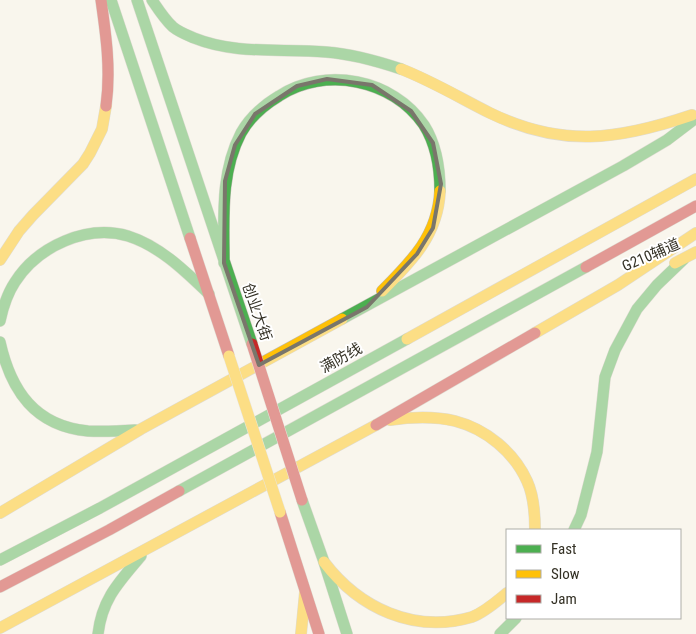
<svg xmlns="http://www.w3.org/2000/svg" width="696" height="634" font-family="'Roboto Condensed','Noto Sans SC',sans-serif">
	<rect width="100%" height="100%" fill="#f9f6ed"/>
	<g fill="none" stroke-linecap="round" stroke-linejoin="round">
		<g stroke="#bebbb2" stroke-width="12">
			<path id="fast" d="M111 0 190 238
				M137 0 252 344
				M152 0C158 9 165 20 173 27 179 32 187 35 194 38 236 55 282 48 326 52 352 54 377 61 401 69
				M224 263C224 219 220 173 241 133 250 117 264 105 279 96 325 66 393 79 424 125 436 144 440 168 440 191
				M342 319 623 166 667 140 696 118
				M0 321C3 307 7 294 15 282 38 246 87 224 128 236 160 246 186 272 209 294
				M0 342C11 391 35 426 88 431 104 432 120 431 135 430
				M179 491 586 267
				M302 500 324 562 347 634
				M574 530 581 515 597 452 605 377 615 350 637 309 657 285 684 259
				M0 560 100 508 407 339
				M98 634C102 599 119 582 141 556
				M500 634 516 618"/>
		</g>
		<g stroke="#bebbb2" stroke-width="12">
			<path id="slow" d="M401 69C432 81 460 98 490 113 562 148 618 140 692 115
				M0 260 19 231 33 215 83 164 90 153 102 129 106 106
				M675 263 696 252
				M382 291C412 261 438 235 440 191
				M535 333 618 285 696 233
				M407 339 696 179
				M390 420C411 417 434 416 455 421 486 429 514 452 527 481 534 496 535 514 535 530
				M0 513 141 429 342 319
				M324 562C359 608 414 634 472 617 485 612 496 602 507 593
				M0 628 376 425
				M301 634 305 592"/>
		</g>
		<g stroke="#bebbb2" stroke-width="12">
			<path id="jam" d="M101 0C106 35 111 70 106 106
				M190 238 229 356
				M586 267 696 206
				M376 425 535 333
				M280 512 319 634
				M0 587 109 530 179 491"/>
		</g>
		<use href="#fast" stroke="#4caf50" stroke-width="11"/>
		<use href="#slow" stroke="#ffc107" stroke-width="11"/>
		<use href="#jam" stroke="#c62828" stroke-width="11"/>
		<g stroke="#d4d3cd" stroke-width="12" stroke-linecap="butt">
			<path id="slow-bridge" d="M229 356 280 512"/>
		</g>
		<g stroke="#d4d3cd" stroke-width="12" stroke-linecap="butt">
			<path id="jam-bridge" d="M252 344 302 500"/>
		</g>
		<use href="#slow-bridge" stroke="#ffc107" stroke-width="11"/>
		<use href="#jam-bridge" stroke="#c62828" stroke-width="11"/>
	</g>
	<path d="M0 0H696V634H0ZM327 79 372 85 411 111 433 143 441 184 433 228 417 254 367 307 259 365 224 263 225 181 235 145 255 114 297 86Z" fill="#f9f6ed" fill-opacity=".55" fill-rule="evenodd"/>
	<path fill="none" stroke="#79766b" stroke-width="4" stroke-linejoin="round" d="M327 79 372 85 411 111 433 143 441 184 433 228 417 254 367 307 259 365 224 263 225 181 235 145 255 114 297 86Z"/>
	<g text-anchor="middle" dominant-baseline="central" stroke-width="4" stroke-linejoin="round" paint-order="stroke">
		<g font-size="15" fill="#343125" stroke="#fff">
			<text transform="translate(651 255) rotate(-23)">G210辅道</text>
			<text transform="translate(257 312) rotate(71)">创业大街</text>
			<text transform="translate(341 358) rotate(-29)">满防线</text>
		</g>
	</g>
	<rect x="506" y="529" width="175" height="90" fill="#ffffff" stroke="#aeada8"/>
	<rect x="516" y="545" width="25" height="8" fill="#4caf50" stroke="#aeada8"/>
	<text x="551" y="554" font-size="15" fill="#343125">Fast</text>
	<rect x="516" y="570" width="25" height="8" fill="#ffc107" stroke="#aeada8"/>
	<text x="551" y="579" font-size="15" fill="#343125">Slow</text>
	<rect x="516" y="595" width="25" height="8" fill="#c62828" stroke="#aeada8"/>
	<text x="551" y="604" font-size="15" fill="#343125">Jam</text>
</svg>
